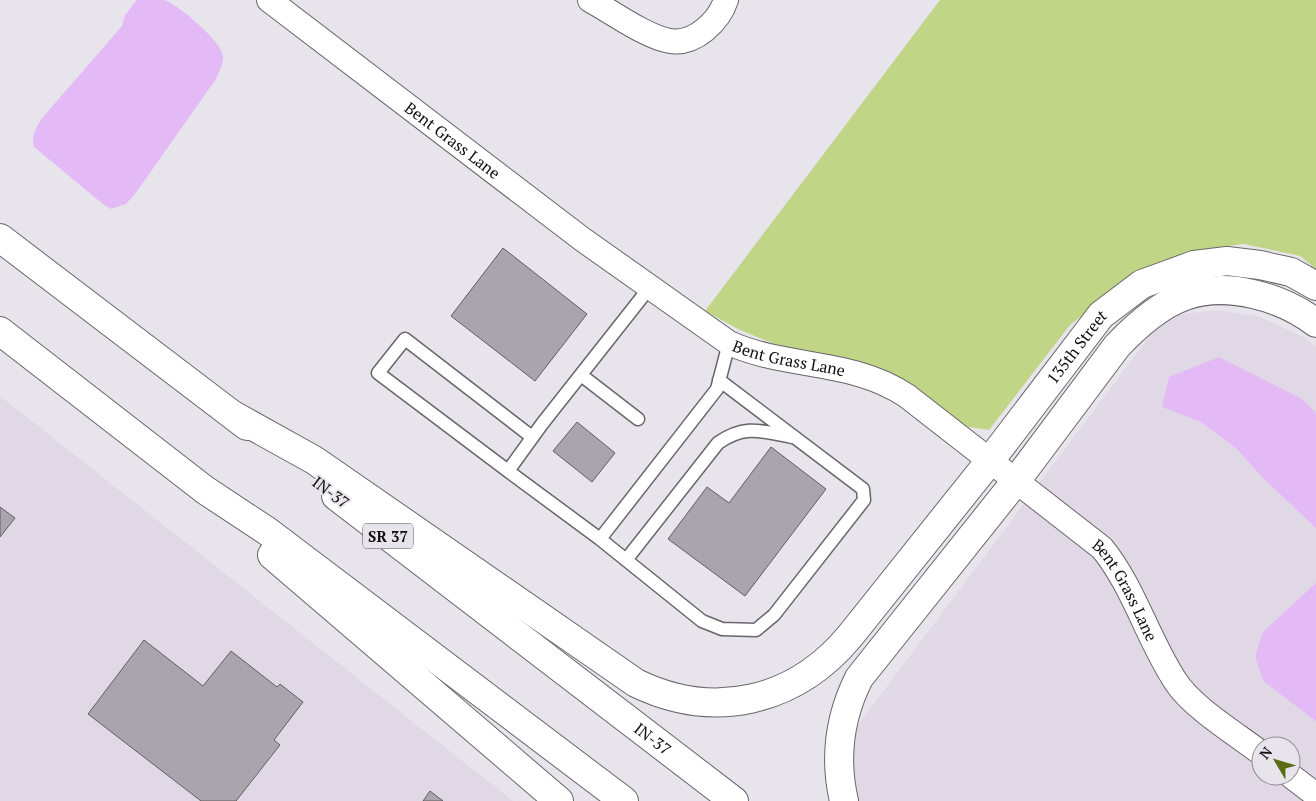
<svg xmlns="http://www.w3.org/2000/svg" width="1316" height="801" font-family="'PT Serif',serif">
	<rect width="100%" height="100%" fill="#e8e4eb"/>
	<path fill="#e1d8e6" fill-rule="evenodd" d="M1214 310 1258 316 1305 338 1316 347V801H852V733L1152 333 1179 315ZM1261 746H1291V776H1261Z
		M0 396 513 801H0Z"/>
	<path fill="#c1d587" d="M940 0H1316V269L1300 256 1244 244 1189 251 1136 273 1070 325 989 430 962 426 885 370 779 346 740 330 705 311Z"/>
	<path fill="#e3baf6" d="M137 0C145 0 156 0 164 0 177 3 223 43 223 56 224 64 219 71 216 79L135 194 126 204 111 209 104 205 34 147C31 135 36 128 42 118L122 26 125 15Z
		M1219 357 1302 399 1316 413V528L1262 477 1237 449 1201 422 1162 407 1169 377Z
		M1316 583V721L1263 681 1255 656 1263 632Z"/>
	<path fill="#aaa5ac" stroke="#605c62" d="M503 248 587 314 535 381 451 316Z
		M577 422 615 453 592 482 553 451Z
		M771 447 826 489 745 596 668 539 707 487 729 503Z
		M0 507 15 518 0 537Z
		M144 640 203 686 231 651 277 687 280 684 303 702 274 740 280 745 236 801H201L88 714Z
		M430 791 443 801H423Z"/>
	<g fill="none" stroke-linecap="round" stroke-linejoin="round">
		<g stroke="#69656b" stroke-width="15">
			<path id="service" d="M581 375 638 419
				M719 380 863 489 864 500 774 615 756 630 722 629 702 621 600 539 717 389 729 343
				M508 471 378 373 405 339 532 437
				M600 539 508 471 542 424 650 287
				M626 560 718 443C745 424 761 431 792 437"/>
		</g>
		<g stroke="#69656b" stroke-width="26">
			<g id="minor">
				<path id="s1" d="M269 0 582 239 729 343C787 369 852 359 907 396L1102 548C1134 587 1148 640 1176 682 1192 707 1236 734 1261 753"/>
				<path d="M590 0C612 12 646 37 670 41 695 45 719 21 726 0"/>
				<path d="M1291 776 1316 795"/>
			</g>
		</g>
		<g stroke="#69656b" stroke-width="30">
			<g id="tertiary">
				<path id="s2" d="M989 462 1101 315 1142 284 1194 265 1227 261 1260 265 1291 272 1316 286"/>
				<path d="M1016 481 1117 346C1135 327 1159 305 1185 296 1227 281 1282 297 1316 323"/>
			</g>
		</g>
		<g stroke="#69656b" stroke-width="30">
			<g id="motorway">
				<path d="M0 238 247 426"/>
				<path d="M0 331 205 490 267 531 624 801"/>
				<path d="M233 415 314 460 636 683C714 721 795 702 850 636L989 462"/>
				<path id="s3" d="M336 496 734 801"/>
				<path d="M272 555 559 801"/>
				<path d="M844 801C834 758 839 718 859 678L1016 481"/>
			</g>
		</g>
		<use href="#service" stroke="#fff" stroke-width="12"/>
		<use href="#minor" stroke="#fff" stroke-width="24"/>
		<use href="#tertiary" stroke="#fff" stroke-width="28"/>
		<use href="#motorway" stroke="#fff" stroke-width="28"/>
	</g>
	<g text-anchor="middle" dominant-baseline="central" stroke-width="4" stroke-linejoin="round" paint-order="stroke">
		<rect fill="#e8e4eb" stroke="#504e52" stroke-width="1" x="363" y="523.5" width="50" height="25" rx="4"/>
		<g font-size="15" font-weight="bold" fill="#0f0e10">
			<text x="388" y="536">SR 37</text>
		</g>
		<g font-size="16" fill="#0f0e10" stroke="#e8e4eb">
			<text stroke="none"><textPath href="#s1" startOffset="231">Bent Grass Lane</textPath></text>
			<text stroke="none"><textPath href="#s2" startOffset="145">135th Street</textPath></text>
			<text stroke="none"><textPath href="#s1" startOffset="636">Bent Grass Lane</textPath></text>
			<text transform="translate(331 492) rotate(37)">IN-37</text>
			<text stroke="none"><textPath href="#s1" startOffset="1056">Bent Grass Lane</textPath></text>
			<text stroke="none"><textPath href="#s3" startOffset="399">IN-37</textPath></text>
		</g>
	</g>
	<g transform="translate(1276 761) rotate(308)"><circle r="24" fill="#e8e4eb" stroke="#918e93"/>
	<path d="M0-4L9 19L0 12L-9 19Z" fill="#5b6c17"/>
	<text y="-8" font-size="14" font-weight="bold" text-anchor="middle" fill="#0f0e10">N</text>
	</g>
</svg>
